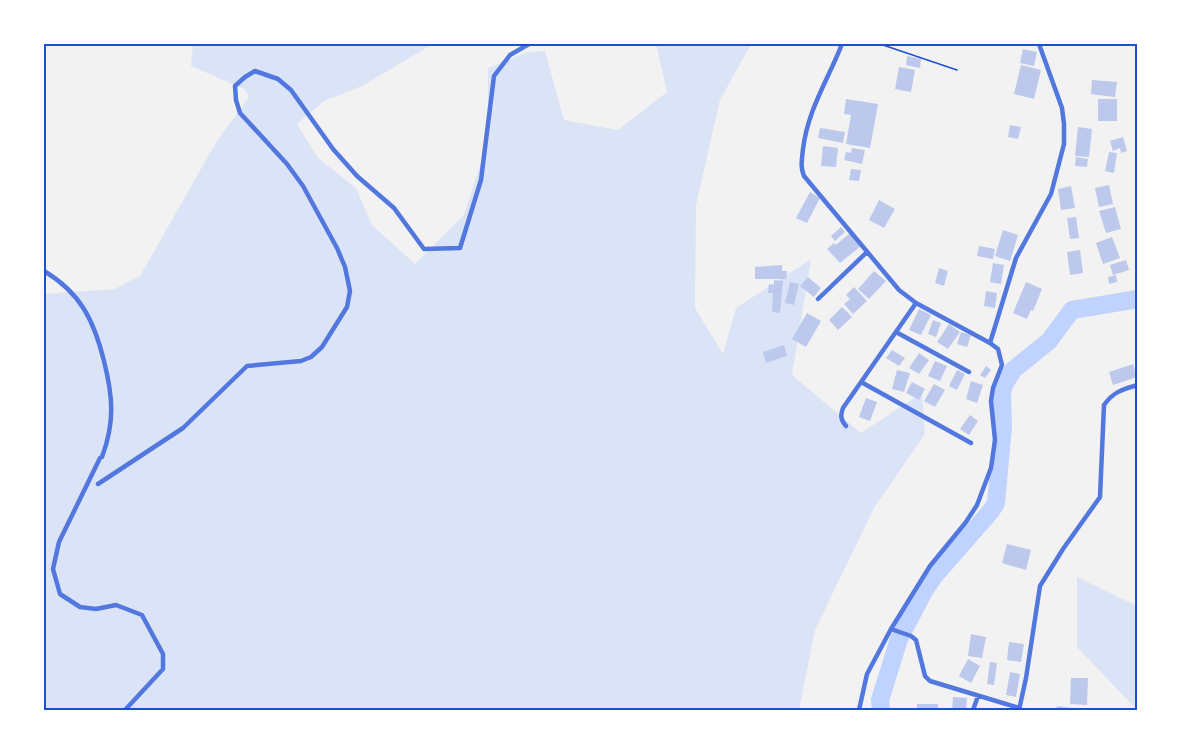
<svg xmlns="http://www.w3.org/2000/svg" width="1181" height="754" font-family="'Noto Sans',sans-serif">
	<rect width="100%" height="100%" fill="#f2f2f2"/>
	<path fill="#dbe4f7" d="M193 44H433L362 86 324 101 297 124 318 158 356 188 372 225 415 264 464 215 488 141V68L528 52 545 51 564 120 618 130 667 92 656 44H751L720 100 696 205 695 308 723 354 736 308 811 259 792 375 861 433 922 393 925 434 874 508 815 630 799 710H44V294L115 289 140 276 215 144 249 97 244 89 191 66Z
		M1077 577 1137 606V710L1077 647Z"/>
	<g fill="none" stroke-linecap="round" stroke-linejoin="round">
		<path stroke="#bfd3fe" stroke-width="18" d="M881 710 880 700 899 639 924 591 935 575 991 511 996 503 1003 427 1002 392 1004 385 1013 370 1049 341 1072 310 1138 299"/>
	</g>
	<path fill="#bdc9ec" d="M1023 49 1037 52 1034 66 1020 63Z
		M907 56 921 59 920 68 906 65Z
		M1021 65 1041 70 1034 99 1014 94Z
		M899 67 915 70 911 92 895 89Z
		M1092 80 1117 82 1115 97 1091 94Z
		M846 99 878 104 870 148 846 144 851 115 844 114Z
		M1098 99H1117V121H1098Z
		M1010 125 1021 127 1018 139 1008 137Z
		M1078 127 1092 129 1089 157 1075 156Z
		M820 128 845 132 843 143 818 138Z
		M1123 137 1127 151 1121 153 1120 148 1113 151 1110 141Z
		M823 146 838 148 836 167 821 166Z
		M852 148 865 150 862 164 844 160 846 152 851 153Z
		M1109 152 1117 153 1114 173 1105 171Z
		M1076 157 1088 159 1087 167 1075 166Z
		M851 169 861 170 859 181 849 180Z
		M1109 185 1113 204 1099 207 1095 188Z
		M1071 186 1075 208 1061 210 1058 189Z
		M810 192 820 198 807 223 796 218Z
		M879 200 895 209 884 228 869 220Z
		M1115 207 1121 229 1106 233 1099 211Z
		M1076 217 1079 238 1070 239 1067 218Z
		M841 227 845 232 835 241 831 236Z
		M1003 230 1018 235 1010 261 995 256Z
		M850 233 861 246 840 263 827 249 834 243 836 245Z
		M1112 237 1120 258 1103 264 1096 243Z
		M979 246 995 249 993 259 977 256Z
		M1080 250 1083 273 1070 275 1067 252Z
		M1126 260 1129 270 1113 275 1110 265Z
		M993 263 1004 265 1001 284 990 282Z
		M782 265V271H787L786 279H755V267Z
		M939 268 948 271 944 286 935 283Z
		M874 271 886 281 869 299 858 289Z
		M1116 275 1117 282 1109 284 1108 277Z
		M808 277 821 288 814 297 800 286Z
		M774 280 783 281 780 313 772 312 773 293H768L769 284 774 285Z
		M790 282 799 284 794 305 785 303Z
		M1026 282 1042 289 1033 311 1031 310 1027 319 1013 313Z
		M854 287 867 301 853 314 844 304 850 299 846 295Z
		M986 291 997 293 995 308 984 306Z
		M842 307 852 317 838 330 829 320Z
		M919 309 931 315 921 335 909 330Z
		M807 313 821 321 806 347 792 339Z
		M933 320 941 323 936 337 928 334Z
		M949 324 960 332 948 349 937 342Z
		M961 332 971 335 967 347 957 344Z
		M784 345 787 356 766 363 763 352Z
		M892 350 905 358 899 366 886 358Z
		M919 353 929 360 919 374 909 368Z
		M935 361 947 366 940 381 928 376Z
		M1133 364 1137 377 1113 385 1109 372Z
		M986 366 991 370 985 378 980 375Z
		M897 370 910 373 904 392 892 389Z
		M957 370 965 374 957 390 949 386Z
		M971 381 983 385 977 403 966 399Z
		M912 382 925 389 919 400 906 393Z
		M934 384 945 390 935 407 924 401Z
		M866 398 877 402 870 421 859 417Z
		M970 415 978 421 969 435 960 429Z
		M1007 544 1031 550 1026 570 1002 563Z
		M971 634 986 637 982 658 968 656Z
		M1009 642 1024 644 1021 662 1007 660Z
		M968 659 980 666 971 683 959 676Z
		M990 662 997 663 994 685 987 684Z
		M1010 672 1020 674 1016 697 1006 695Z
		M1071 678H1088L1087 705 1070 704Z
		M953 697 967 698 966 710H952Z
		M917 704H938V710H917Z
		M1057 706 1080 709V710L1056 709Z"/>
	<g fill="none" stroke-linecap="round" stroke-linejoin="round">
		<path stroke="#1d4ed8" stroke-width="1.5" d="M880 44 957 70"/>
		<path stroke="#5277de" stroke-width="4.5" d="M842 44C828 80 808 109 803 149 802 159 800 167 804 176L899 290 916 303 990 343 998 349 1002 365 993 388 991 401 995 440 991 468 977 505 966 522 930 566 891 629 867 674 859 710
			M44 271C81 293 94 321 104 361 113 397 115 422 102 457L100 458 59 542 53 569 60 594 80 607 96 609 116 605 142 615 163 654V669L125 710
			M818 299 867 252
			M896 332 969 372
			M990 343 1016 258 1051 194 1064 144V124L1062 108 1039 44
			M861 382 971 443
			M846 426C841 420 840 416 843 408L916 303
			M98 484 183 428 247 366 301 361 311 357 322 347 347 307 350 291 345 267 337 248 303 186 287 164 240 113 236 100 235 86 245 77 255 71 278 79 291 90 333 149 357 176 394 208 424 249 460 248 481 180 494 76 510 55 529 44
			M891 629 911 636 916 640 925 676 930 681 1019 708
			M973 710 978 696
			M1019 710 1026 678 1040 586 1063 549 1100 497 1104 405C1113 392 1123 389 1138 385"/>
	</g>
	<rect width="1181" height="754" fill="none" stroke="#ffffff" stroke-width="90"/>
	<rect x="45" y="45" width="1091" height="664" fill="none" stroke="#1d4ed8" stroke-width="2"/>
</svg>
